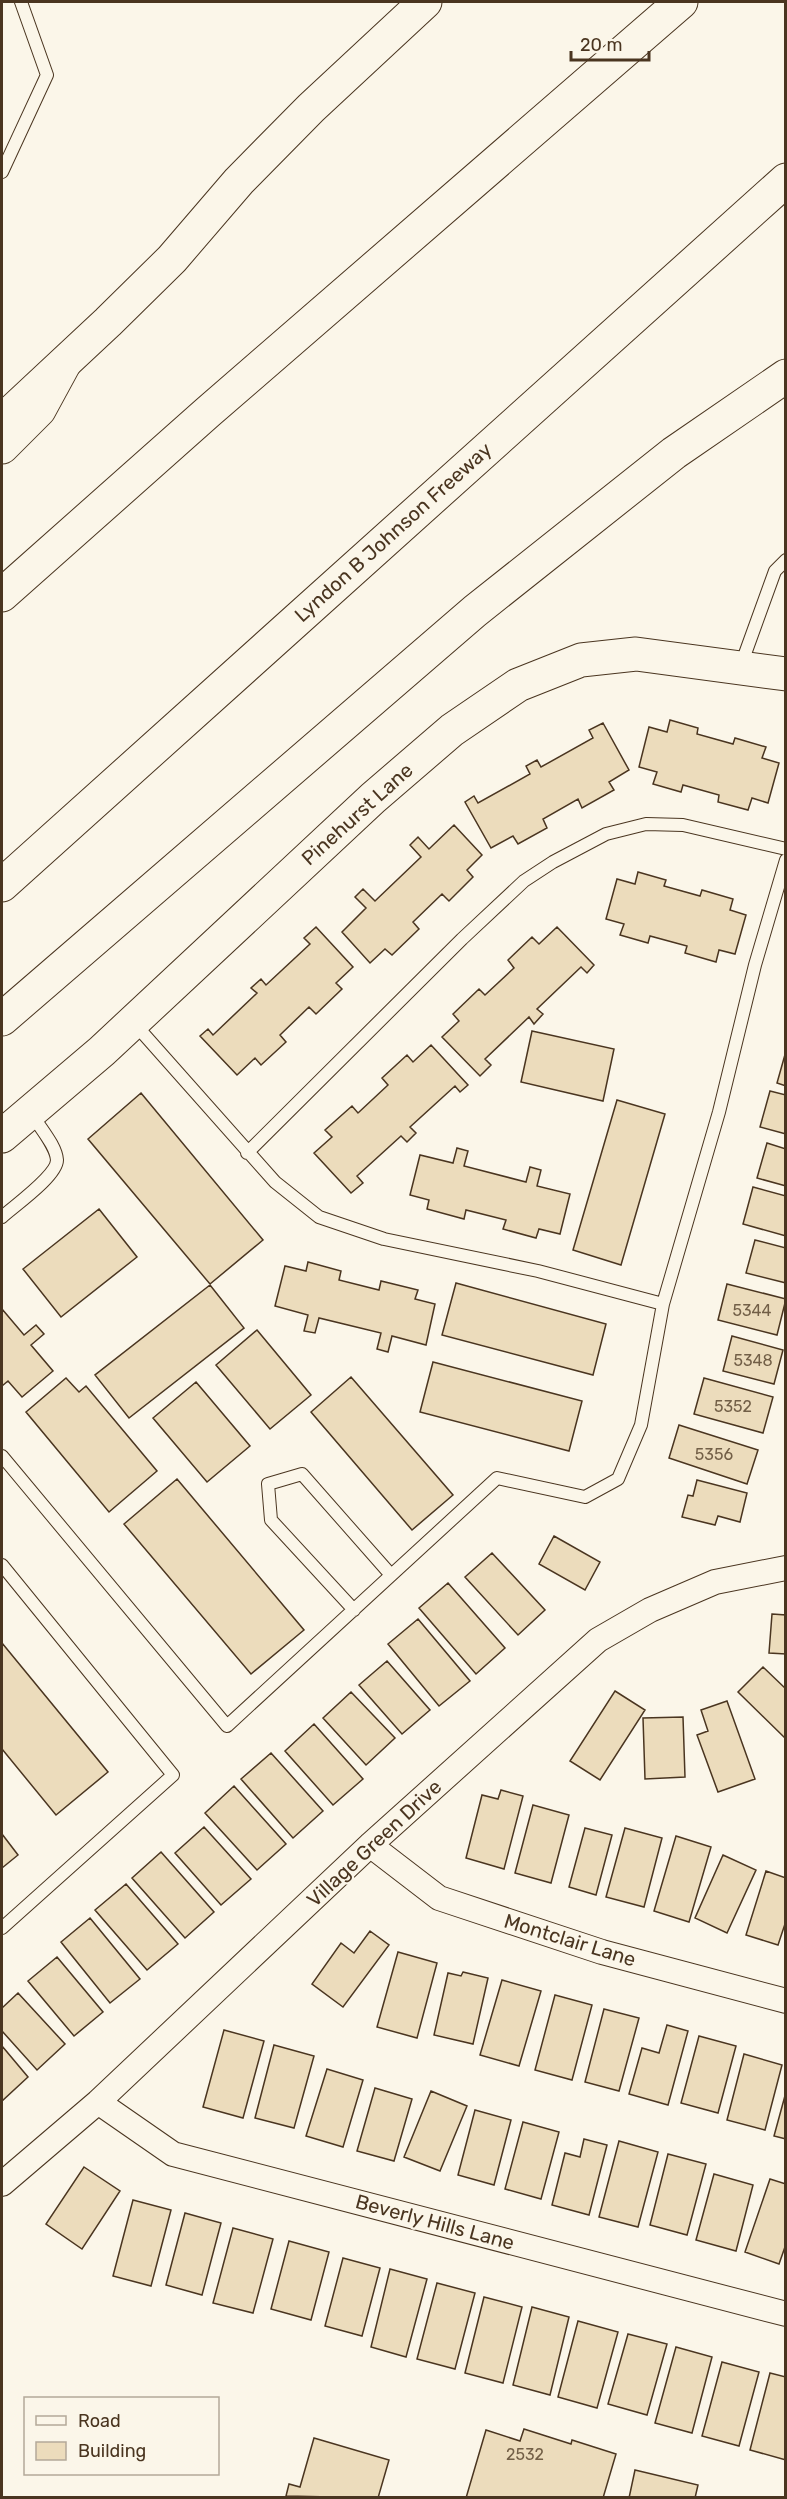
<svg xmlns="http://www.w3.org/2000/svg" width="787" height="2499" font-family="Rubik,sans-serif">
	<rect width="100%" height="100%" fill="#fbf6e9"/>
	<path fill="#ecdcbc" stroke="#4a3520" stroke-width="1.5" d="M670 720 698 728 697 734 733 744 735 738 766 747 762 758 779 763 768 803 752 798 748 810 718 802 719 795 683 785 681 792 653 784 657 772 639 767 649 727 667 732Z
		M603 723 629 770 609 782 614 790 582 808 578 799 543 819 547 828 518 844 513 836 491 848 465 802 474 796 478 803 530 774 526 766 537 760 541 767 593 738 589 730Z
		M454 825 482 855 467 870 473 877 449 901 442 894 413 922 419 929 392 955 385 949 370 963 342 932 366 908 355 897 363 889 375 901 421 857 410 845 418 837 429 849Z
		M638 872 666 880 664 886 700 896 702 890 733 899 730 910 746 915 735 954 719 950 716 962 685 953 687 946 650 936 648 943 620 935 624 924 606 919 617 879 635 884Z
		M316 927 353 967 336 983 342 989 316 1014 309 1007 280 1035 286 1042 261 1065 255 1058 237 1075 200 1036 208 1029 213 1035 257 993 251 988 261 979 266 985 310 944 304 938Z
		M557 927 594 965 587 973 581 967 537 1009 543 1014 534 1024 529 1017 485 1059 491 1065 480 1076 442 1037 459 1021 453 1014 479 989 485 995 514 968 508 960 532 937 539 944Z
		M532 1031 614 1049 603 1101 521 1082Z
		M431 1045 468 1085 460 1092 455 1086 410 1127 416 1133 407 1142 401 1136 357 1176 363 1183 351 1193 314 1153 332 1137 325 1130 352 1106 358 1113 388 1085 382 1078 407 1055 413 1062Z
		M786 1051V1086L777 1083Z
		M770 1091 786 1095V1134L760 1127Z
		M141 1093 263 1240 210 1284 88 1139Z
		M617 1100 665 1114 621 1265 573 1250Z
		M767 1143 786 1149V1186L757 1178Z
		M457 1148 468 1151 464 1166 526 1182 530 1167 541 1170 537 1186 570 1194 560 1234 539 1229 536 1238 503 1229 506 1220 466 1210 464 1219 427 1209 429 1200 410 1195 420 1155 453 1163Z
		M753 1187 786 1196V1236L743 1224Z
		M99 1209 137 1257 61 1317 23 1269Z
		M755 1240 786 1248V1283L746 1273Z
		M308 1262 341 1271 339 1280 379 1290 381 1281 418 1290 415 1299 435 1304 426 1345 392 1336 388 1352 377 1349 381 1333 319 1318 315 1333 304 1331 308 1315 275 1306 285 1266 306 1271Z
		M456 1283 606 1324 593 1375 442 1335Z
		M727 1284 786 1299 777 1335 718 1320Z
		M210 1285 244 1328 129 1418 95 1375Z
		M2 1309 24 1335 36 1325 44 1334 31 1345 53 1371 22 1397 8 1381 2 1386Z
		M257 1330 311 1395 270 1429 216 1365Z
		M732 1336 783 1350 774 1384 723 1371Z
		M433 1362 582 1401 569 1451 420 1412Z
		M351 1377 453 1495 412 1530 311 1412Z
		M66 1378 79 1392 86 1386 157 1471 109 1512 26 1412Z
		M704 1378 773 1397 763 1433 694 1414Z
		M196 1382 250 1446 207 1482 153 1418Z
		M679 1425 758 1450 747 1484 669 1458Z
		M177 1479 304 1630 251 1674 124 1524Z
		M697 1480 747 1493 740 1522 718 1516 715 1525 682 1517 688 1495 693 1496Z
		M554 1536 600 1562 585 1590 539 1564Z
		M492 1553 545 1610 518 1635 465 1577Z
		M448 1583 505 1648 476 1674 419 1608Z
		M772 1614 786 1615V1654L769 1653Z
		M418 1619 470 1681 439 1706 388 1644Z
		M2 1643 108 1772 56 1815 2 1749Z
		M387 1661 430 1710 402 1734 359 1685Z
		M763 1667 786 1689V1739L738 1692Z
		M615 1691 645 1710 600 1780 570 1761Z
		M351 1692 395 1738 366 1765 323 1718Z
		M727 1701 755 1779 718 1792 697 1735 708 1731 701 1710Z
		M683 1717 685 1777 645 1779 643 1718Z
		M314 1724 363 1779 333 1805 285 1751Z
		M271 1753 323 1811 293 1838 241 1779Z
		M234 1786 286 1844 257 1870 205 1813Z
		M501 1790 523 1796 504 1869 466 1858 482 1795 498 1799Z
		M533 1805 569 1815 551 1883 515 1873Z
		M204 1827 251 1879 221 1905 175 1853Z
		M585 1828 612 1835 596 1895 569 1887Z
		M625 1828 662 1838 644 1907 606 1897Z
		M2 1834 18 1855 2 1868Z
		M676 1836 711 1847 689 1922 654 1911Z
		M161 1852 214 1912 185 1938 132 1878Z
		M723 1855 756 1870 727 1933 695 1918Z
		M766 1871 786 1878V1921L778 1945 746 1935Z
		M126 1884 178 1944 147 1970 95 1910Z
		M90 1918 140 1979 110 2003 61 1942Z
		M370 1931 389 1945 343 2007 312 1984 341 1943 354 1953Z
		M398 1952 437 1963 417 2038 377 2027Z
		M57 1957 103 2012 74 2036 28 1981Z
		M463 1972 488 1978 473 2044 434 2035 448 1973 461 1976Z
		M502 1980 541 1991 519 2066 480 2055Z
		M18 1993 65 2044 37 2070 2 2031V2008Z
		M555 1995 592 2005 572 2080 535 2070Z
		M604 2009 639 2018 619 2091 585 2082Z
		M667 2025 688 2031 668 2105 629 2094 642 2048 659 2053Z
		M224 2030 264 2041 243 2118 203 2107Z
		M699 2036 736 2046 718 2113 681 2103Z
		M274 2045 314 2056 294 2128 255 2118Z
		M2 2046 28 2077 2 2101Z
		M744 2054 782 2065 765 2130 727 2120Z
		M327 2069 363 2080 343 2147 306 2136Z
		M375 2088 412 2099 394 2161 357 2151Z
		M431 2091 467 2106 440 2171 404 2157Z
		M786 2092V2139L774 2136Z
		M475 2110 511 2120 494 2185 458 2175Z
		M523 2122 559 2132 541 2199 505 2189Z
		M584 2139 607 2145 589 2215 552 2205 565 2153 580 2157Z
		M619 2141 658 2152 638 2227 599 2217Z
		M668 2154 706 2164 687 2235 650 2225Z
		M84 2167 120 2191 82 2249 46 2224Z
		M714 2174 753 2185 736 2251 696 2240Z
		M770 2179 786 2184V2244L779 2264 745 2252Z
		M133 2200 171 2210 151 2286 113 2276Z
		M185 2213 221 2223 202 2295 166 2285Z
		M233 2228 273 2239 253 2313 213 2303Z
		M289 2241 329 2252 311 2320 271 2309Z
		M343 2258 380 2268 362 2336 325 2326Z
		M390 2269 427 2279 406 2357 371 2347Z
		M437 2283 475 2293 455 2369 417 2359Z
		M484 2297 522 2307 503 2383 465 2373Z
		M532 2307 569 2317 550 2395 513 2385Z
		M578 2321 618 2332 597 2408 558 2397Z
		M628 2334 667 2344 647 2415 608 2404Z
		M676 2347 712 2357 692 2433 655 2423Z
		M722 2362 759 2372 739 2446 702 2436Z
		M770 2373 786 2377V2460L750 2450Z
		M524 2429 571 2444 572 2440 616 2454 603 2498H466L486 2430 520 2441Z
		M314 2438 389 2460 378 2498 286 2496 289 2484 300 2487Z
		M635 2470 698 2485 695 2498H629Z"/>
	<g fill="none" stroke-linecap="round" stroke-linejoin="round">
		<g stroke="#4a3520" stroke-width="14">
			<path id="lane" d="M2 172 47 75 21 2
				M741 665 775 571 786 560
				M133 1022 275 1182 319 1217 384 1239 538 1271 663 1304
				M247 1153 462 939 524 881 553 862 606 834 646 824 683 825 786 849
				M2 1217C14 1206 57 1176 57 1160 56 1145 39 1127 32 1114
				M2 1456 227 1726 497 1478 585 1497 618 1479 641 1425 663 1304 719 1112 755 965 786 860
				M2 1565 173 1775 2 1928
				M354 1610 271 1520 268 1484 302 1474 391 1575"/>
		</g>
		<g stroke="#4a3520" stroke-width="26">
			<path id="street" d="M370 1845 439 1898 602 1952 786 2001
				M98 2102 173 2154 786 2314
				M2 2184 98 2102 370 1845 598 1640 650 1610 715 1582 786 1568"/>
		</g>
		<g stroke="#4a3520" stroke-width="35">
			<path id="secondary" d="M2 421 108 322 172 259 239 181 311 108 425 2
				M2 1136 102 1051 373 798 452 730 518 685 581 660 636 654 786 674"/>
		</g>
		<g stroke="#4a3520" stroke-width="35">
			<path id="highway" d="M2 447 39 410 64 364
				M2 595 208 412 681 2
				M2 885 786 180
				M2 1019 475 611 674 453 786 376"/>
		</g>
		<use href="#lane" stroke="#fbf6e9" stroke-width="12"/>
		<use href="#street" stroke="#fbf6e9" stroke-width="24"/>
		<use href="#secondary" stroke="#fbf6e9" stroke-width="33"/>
		<use href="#highway" stroke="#fbf6e9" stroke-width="33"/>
	</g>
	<g text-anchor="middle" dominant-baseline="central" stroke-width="4.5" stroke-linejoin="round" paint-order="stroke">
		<g font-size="16" fill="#725f47">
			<text x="752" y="1310">5344</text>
			<text x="753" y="1360">5348</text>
			<text x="733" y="1406">5352</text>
			<text x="714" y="1454">5356</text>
			<text x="525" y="2454">2532</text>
		</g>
		<g font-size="20" fill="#4a3520" stroke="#fbf6e9">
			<text transform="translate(393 532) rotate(-42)">Lyndon B Johnson Freeway</text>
			<text transform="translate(357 814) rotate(-42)">Pinehurst Lane</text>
			<text transform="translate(374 1843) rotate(-43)">Village Green Drive</text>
			<text transform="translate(570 1940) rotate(17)">Montclair Lane</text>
			<text transform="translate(435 2222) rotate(15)">Beverly Hills Lane</text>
		</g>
	</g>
	<rect width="787" height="2499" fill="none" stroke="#4a3520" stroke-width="6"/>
	<rect x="24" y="2397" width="195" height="78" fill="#fbf6e9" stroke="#b4a999" stroke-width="1.5"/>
	<rect x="36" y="2416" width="30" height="9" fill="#fbf6e9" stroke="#b4a999" stroke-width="1.5"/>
	<text x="78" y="2427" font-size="18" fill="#4a3520">Road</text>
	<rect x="36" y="2442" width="30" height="18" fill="#ecdcbc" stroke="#b4a999" stroke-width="1.5"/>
	<text x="78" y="2457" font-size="18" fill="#4a3520">Building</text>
	<path d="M571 51v9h78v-9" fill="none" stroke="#4a3520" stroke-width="3"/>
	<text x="580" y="51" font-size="18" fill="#4a3520" stroke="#fbf6e9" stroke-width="4.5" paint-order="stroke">20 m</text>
</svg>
